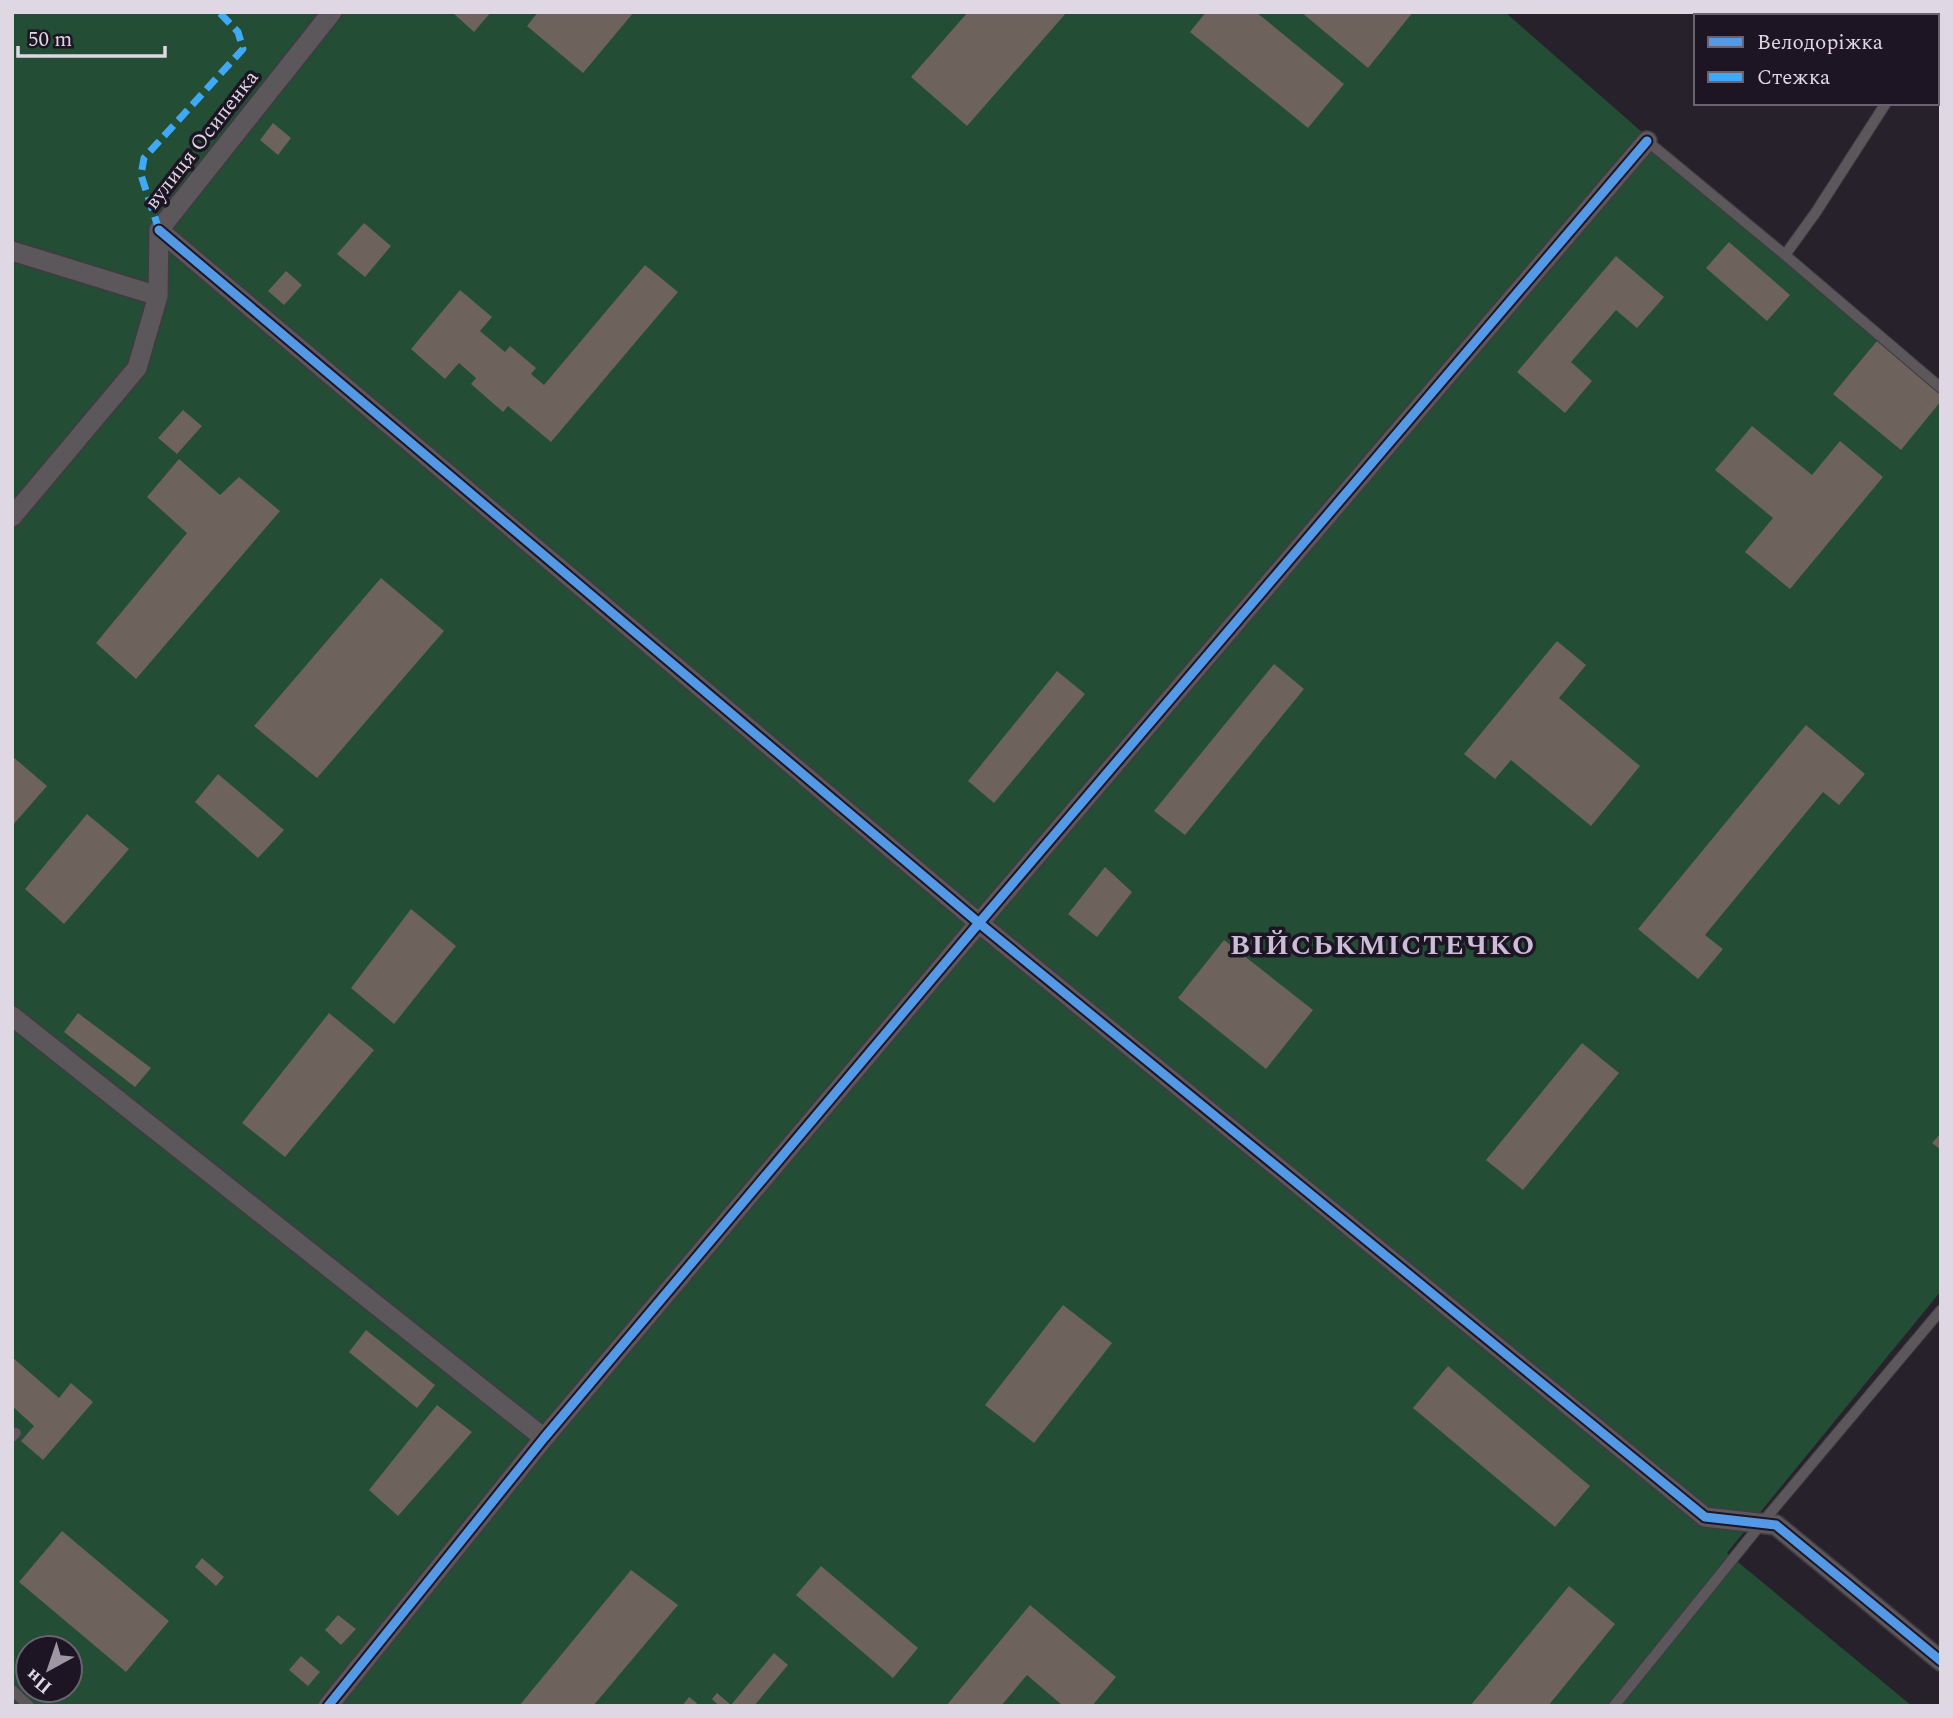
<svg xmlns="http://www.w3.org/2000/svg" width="1953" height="1718" font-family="Spectral,serif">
	<rect width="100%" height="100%" fill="#26212a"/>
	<path fill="#234d34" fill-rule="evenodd" d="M12 12H1505L1941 394V1291L1727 1553 1912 1706H12ZM28 1648H70V1690H28Z"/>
	<path fill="#6e625c" d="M452 12H491L474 32Z
		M538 12H634L583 73 527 26Z
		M968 12H1067L967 126 911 77Z
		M1206 12H1256L1344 84 1308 128 1190 32Z
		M1301 12H1413L1368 68Z
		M273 123 291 138 278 155 260 140Z
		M364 223 391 246 365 277 337 254Z
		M1729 242 1790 295 1767 321 1706 268Z
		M1616 256 1664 297 1637 328 1616 310 1571 362 1592 381 1565 413 1517 372Z
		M645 265 678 292 551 442 508 406 503 412 471 384 476 378 459 363 445 379 411 349 460 290 492 317 480 331 505 352 510 346 536 368 531 374 544 385Z
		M286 271 302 285 284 305 268 291Z
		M1877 341 1941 394V401L1901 450 1833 394Z
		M183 410 202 426 177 454 158 438Z
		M1752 426 1812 475 1840 441 1883 477 1790 589 1745 552 1773 518 1715 470Z
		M179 459 220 495 239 477 280 511 136 679 96 643 187 533 147 497Z
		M381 578 444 631 317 778 254 726Z
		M1557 641 1586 665 1559 698 1640 766 1591 826 1511 760 1495 779 1464 754Z
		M1274 664 1304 689 1185 835 1154 811Z
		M1057 671 1085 694 994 803 968 781Z
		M1806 725 1865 774 1839 805 1823 792 1705 935 1723 949 1698 979 1638 929Z
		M12 756 47 786 12 826Z
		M218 774 284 830 258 858 195 802Z
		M87 814 129 849 64 924 25 889Z
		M1105 867 1132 892 1097 937 1068 914Z
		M411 909 456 946 394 1024 351 988Z
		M1224 940 1313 1010 1266 1069 1178 998Z
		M78 1013 151 1068 135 1087 64 1032Z
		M329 1013 374 1050 285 1157 242 1123Z
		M1582 1043 1619 1073 1523 1190 1486 1160Z
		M1941 1133V1150L1932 1143Z
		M1063 1305 1112 1343 1034 1443 985 1405Z
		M366 1330 435 1385 417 1408 349 1352Z
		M12 1357 59 1398 71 1383 93 1402 43 1460 21 1441 34 1426 12 1406Z
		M1448 1366 1590 1486 1555 1527 1413 1408Z
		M437 1405 472 1432 398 1516 369 1490Z
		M62 1531 169 1621 126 1672 19 1582Z
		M202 1558 224 1577 216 1586 195 1567Z
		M821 1566 918 1648 893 1678 796 1595Z
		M631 1570 678 1605 593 1706H519Z
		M1569 1586 1615 1624 1548 1706H1470Z
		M1030 1605 1116 1677 1092 1706H1063L1027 1675 1001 1706H946Z
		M338 1615 356 1629 341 1645 325 1630Z
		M774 1653 788 1665 754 1706H719L712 1699 717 1693 731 1705Z
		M301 1656 320 1672 308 1686 289 1670Z
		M689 1697 697 1703 695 1706H682Z"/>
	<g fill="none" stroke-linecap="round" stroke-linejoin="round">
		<g stroke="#403b43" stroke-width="12">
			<path id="service" d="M1937 24 1941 19
				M1647 141 1785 255 1941 388
				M1785 255 1816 212 1886 103
				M12 1437 16 1433
				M12 1690 29 1706
				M1614 1706 1761 1524 1941 1310"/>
		</g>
		<g stroke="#403b43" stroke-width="22">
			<path id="minor" d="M159 230 979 923 1705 1517 1776 1525 1941 1661
				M12 251 158 296
				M12 517 137 368 158 296 159 230 332 12
				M12 1016 544 1438
				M328 1706 544 1438 979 923 1647 141"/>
		</g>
		<use href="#service" stroke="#5b575b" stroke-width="10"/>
		<use href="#minor" stroke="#5b575b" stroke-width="19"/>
		<path stroke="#3fa9f5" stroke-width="7" stroke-dasharray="14 7" stroke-linecap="butt" d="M159 230 141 175 144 158 243 49 238 32 219 12"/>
		<g stroke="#1d1424" stroke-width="13">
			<path id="cycleway" d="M159 230 979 923 1705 1517 1776 1525 1941 1661
				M328 1706 544 1438 979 923 1647 141"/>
		</g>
		<use href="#cycleway" stroke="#5399e6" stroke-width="9"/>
	</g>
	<g text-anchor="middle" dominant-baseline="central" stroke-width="7" stroke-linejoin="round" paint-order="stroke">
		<g font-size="21" fill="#dfd8e4" stroke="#1d1424">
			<text transform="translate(202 140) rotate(-52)">вулиця Осипенка</text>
		</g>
		<g font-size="28" font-weight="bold" letter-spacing="2" fill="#cabdd5" stroke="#1d1424">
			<text x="1383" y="945">ВІЙСЬКМІСТЕЧКО</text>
		</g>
	</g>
	<rect width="1953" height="1718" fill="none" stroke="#dfd8e4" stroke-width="28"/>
	<rect x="1694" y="14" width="245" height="91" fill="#1d1424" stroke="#6b6271" stroke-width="2"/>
	<rect x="1708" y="37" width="35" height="10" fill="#5399e6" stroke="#6b6271" stroke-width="2"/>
	<text x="1757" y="49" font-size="21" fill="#dfd8e4">Велодоріжка</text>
	<rect x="1708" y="72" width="35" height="10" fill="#3fa9f5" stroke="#6b6271" stroke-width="2"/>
	<text x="1757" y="84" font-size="21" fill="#dfd8e4">Стежка</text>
	<g transform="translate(49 1669) rotate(220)"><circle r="33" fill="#1d1424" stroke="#6b6271" stroke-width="2"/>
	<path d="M0-5L12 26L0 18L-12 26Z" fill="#9e98a3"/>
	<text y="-10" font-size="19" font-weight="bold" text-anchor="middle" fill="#dfd8e4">Пн</text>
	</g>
	<path d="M18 46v10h147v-10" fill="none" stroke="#dfd8e4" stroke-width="3.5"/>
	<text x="28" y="46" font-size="21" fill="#dfd8e4" stroke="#1d1424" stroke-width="5" paint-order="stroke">50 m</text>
</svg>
